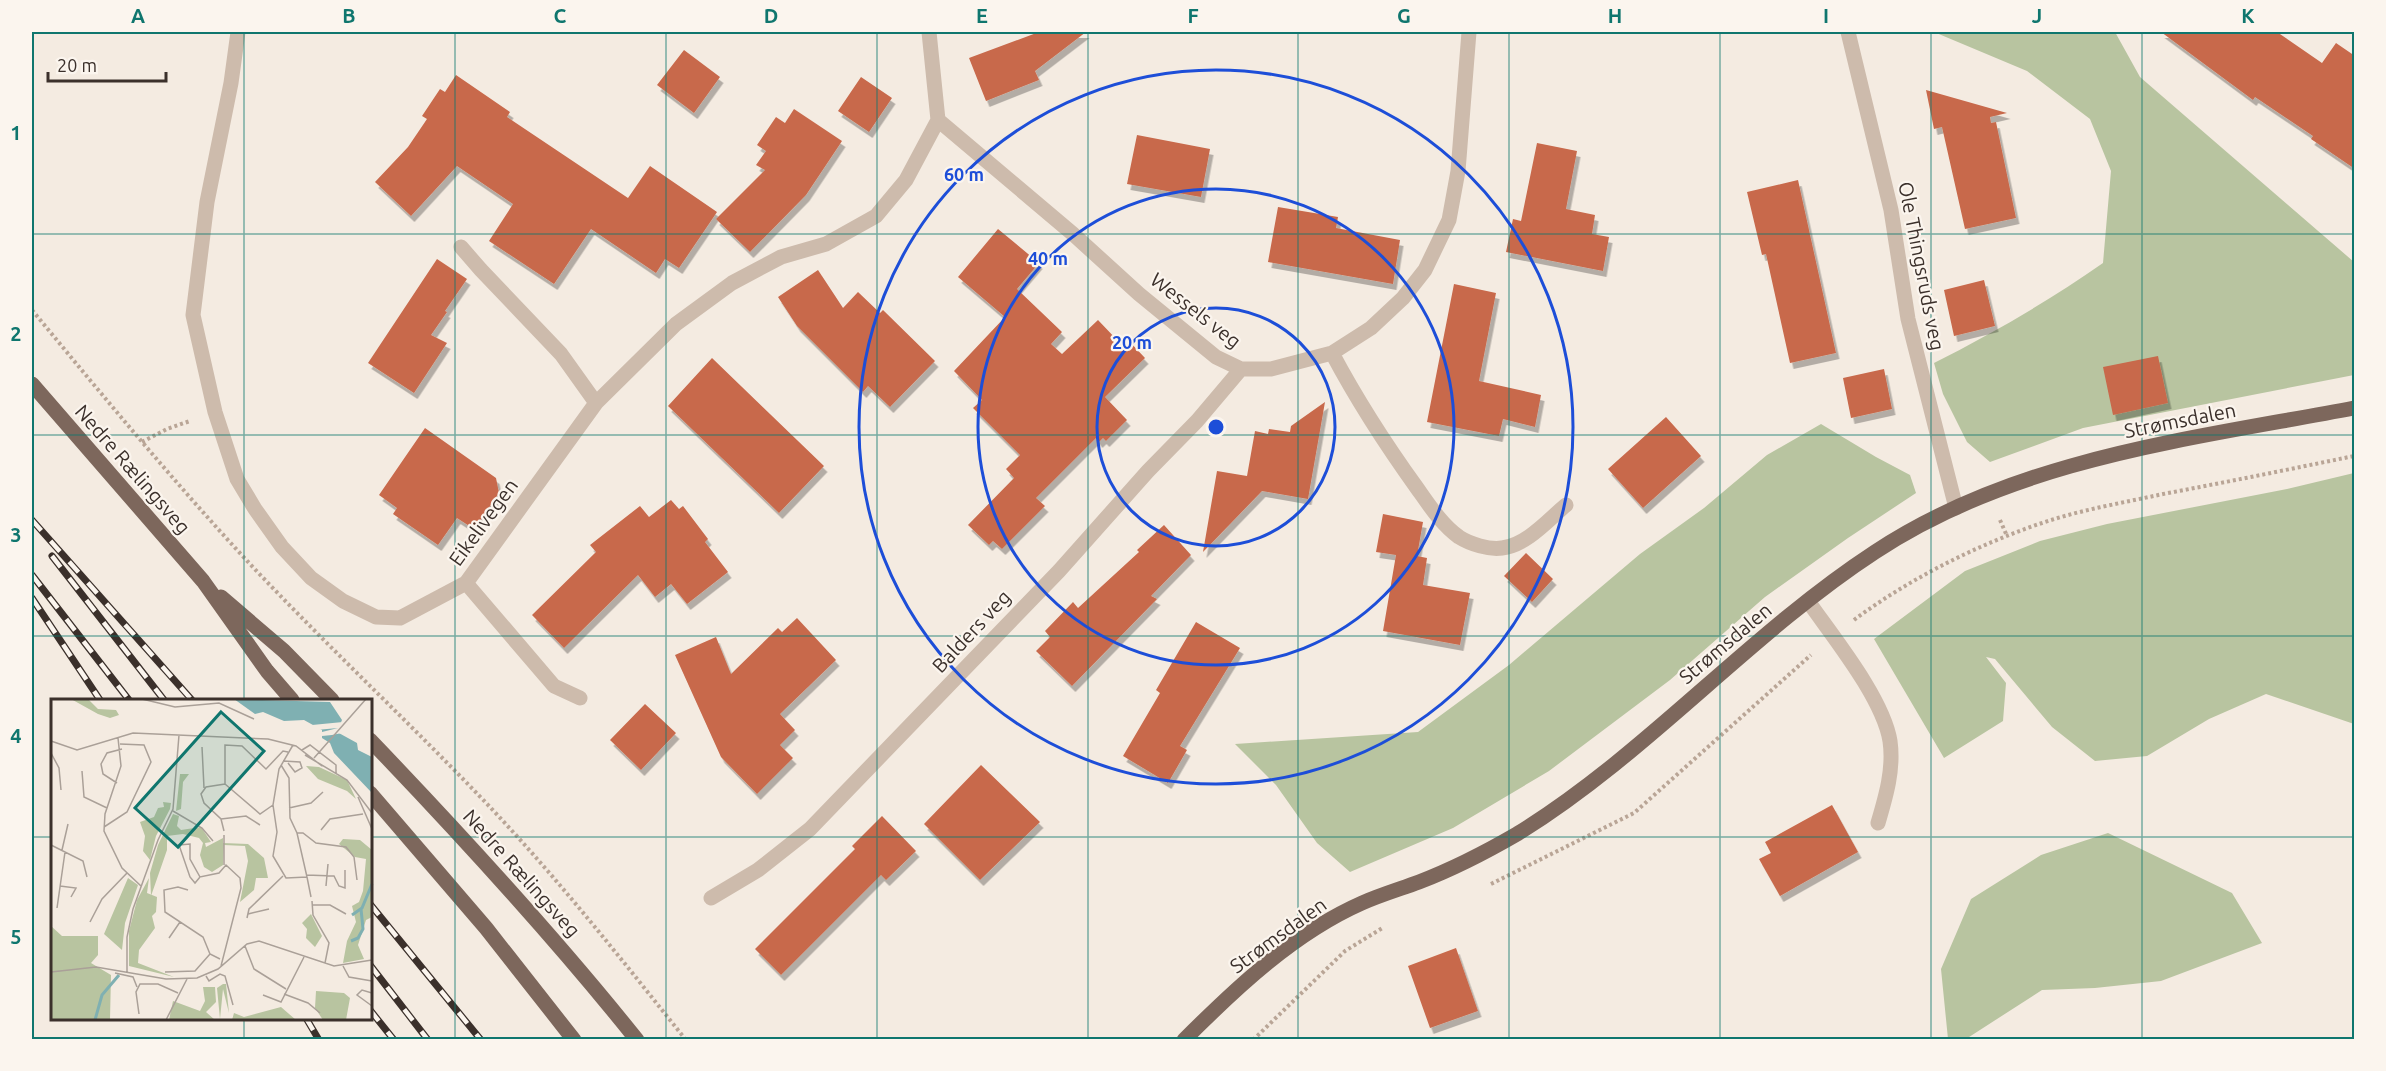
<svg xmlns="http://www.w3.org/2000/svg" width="2386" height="1071" font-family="Ubuntu,sans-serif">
	<defs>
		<filter id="shadow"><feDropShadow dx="3.5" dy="6" stdDeviation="0" flood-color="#0004"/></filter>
	</defs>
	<rect width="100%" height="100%" fill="#f4ebe1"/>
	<path fill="#b8c4a0" d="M1934 32H2115L2140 77 2354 262V375L2083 428 1990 462 1967 442 1943 394 1934 363C1993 333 2049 301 2103 263L2111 171 2090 119 2027 71Z
		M1821 424 1876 457 1910 475 1916 493 1848 538 1765 597 1670 680 1549 771 1453 828 1350 872 1317 843 1276 785 1235 744 1418 732 1509 665 1640 554 1704 508 1767 455Z
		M2354 473V724L2266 694 2209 719 2147 756 2095 761 2052 727 1995 659 1986 657 2006 683 2003 721 1944 758 1874 639 1965 571 2040 541 2107 524 2287 489Z
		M2108 833 2232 893 2262 943 2161 981 2095 988 2042 990 1966 1039H1948L1941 969 1971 899 2041 855Z"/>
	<path fill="#c8694b" filter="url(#shadow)" d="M1039 32H1086L1035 71 1039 80 986 101 969 58Z
		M2161 32H2277L2322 63 2336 43 2355 56V169L2311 139 2313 136 2255 97 2253 100Z
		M684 50 720 77 694 113 657 85Z
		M456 75 510 112 507 117 628 198 650 166 717 212 679 268 665 259 656 273 591 229 554 284 489 241 513 204 457 166 411 216 375 182 408 147 427 119 422 116 440 89 445 92Z
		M861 77 892 98 869 132 838 111Z
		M1926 90 2007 113 1990 117 1991 123 1996 122 2016 218 1965 229 1942 127 1934 129Z
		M794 109 842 141 806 195 750 252 716 219 765 170 756 165 766 151 757 145 776 117 785 123Z
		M1137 135 1210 149 1201 197 1127 184Z
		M1537 143 1577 151 1566 209 1595 215 1592 234 1609 237 1603 271 1506 252 1513 219 1521 221Z
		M1798 180 1836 353 1790 363 1766 254 1762 255 1747 192Z
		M1278 207 1338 217 1336 228 1400 240 1393 284 1268 262Z
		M998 229 1039 263 1017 289 1062 332 1051 344 1062 354 1098 320 1118 341 1128 340 1145 358 1105 397 1127 420 1106 441 1103 438 1099 442 1096 438 1036 498 1045 506 1002 549 993 541 989 545 968 525 1014 478 1006 469 1020 455 973 408 982 400 954 371 1005 317 958 277Z
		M437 259 467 279 445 311 447 312 431 335 447 343 414 393 368 363Z
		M818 270 843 308 858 292 880 313 883 310 935 361 890 407 868 386 863 392 797 326 778 297Z
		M1984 280 1995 326 1954 336 1944 290Z
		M1454 284 1496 293 1479 381 1541 395 1535 427 1503 419 1499 436 1427 422Z
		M2158 356 2168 403 2113 415 2103 367Z
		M712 358 824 466 779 513 668 406Z
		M1884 369 1892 409 1851 418 1843 378Z
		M1325 402 1308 499 1262 491 1203 552 1217 471 1247 476 1255 431 1268 434 1269 429 1290 432 1291 426Z
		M1666 417 1701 456 1643 508 1608 469Z
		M425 428 496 478 499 493 474 529 457 518 438 545 393 514 397 508 379 495Z
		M671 500 679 509 683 506 708 539 705 542 728 572 687 604 671 584 655 597 638 575 564 648 532 615 596 552 590 545 640 506 649 517Z
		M1383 514 1423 522 1417 556 1427 558 1423 585 1470 593 1460 645 1383 631 1396 555 1376 552Z
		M1164 525 1191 555 1151 596 1157 599 1072 686 1036 651 1050 637 1045 631 1073 602 1078 608 1139 552 1137 550Z
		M1526 553 1553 579 1532 602 1504 576Z
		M797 618 836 660 780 714 795 730 780 745 793 758 757 794 721 757 675 655 716 637 731 674 778 628 782 632Z
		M1196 622 1240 648 1180 746 1187 750 1168 783 1123 756 1160 693 1156 690Z
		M645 704 676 733 641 770 610 740Z
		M981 765 1040 822 980 880 924 824Z
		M1832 805 1858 852 1780 896 1759 859 1771 853 1765 842Z
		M882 816 916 851 886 880 881 875 781 975 755 949 855 849 852 846Z
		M1456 948 1478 1011 1430 1028 1408 966Z"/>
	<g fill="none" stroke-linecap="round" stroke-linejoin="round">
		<path stroke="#b9a596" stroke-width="4" stroke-dasharray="3 3" stroke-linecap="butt" d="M32 310C103 396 174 482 250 564 328 647 411 724 489 806 559 880 622 960 686 1040
			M142 442 167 429 190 421
			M2000 520 2007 536
			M1854 620C1909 579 1975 546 2039 524 2079 510 2122 503 2163 494 2227 482 2291 469 2354 456
			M1491 884 1634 813 1811 655
			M1253 1040 1345 951 1384 927"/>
		<path stroke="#cdbbac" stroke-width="15" d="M238 32 231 83 207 202 193 315 215 412 237 479 255 509 282 547 311 578 343 601 376 617 400 618 466 583 596 403 676 324 732 283 781 257 826 244 876 216 906 180 938 120 929 32
			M1848 32 1891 210 1908 319 1956 508
			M938 120 1073 234 1139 294 1216 357 1241 369H1271L1332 353 1371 328 1403 298 1425 270 1449 220 1458 171 1469 32
			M461 247 481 270 561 354 596 403
			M1332 353C1357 400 1386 445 1417 488 1429 505 1442 525 1459 537 1470 544 1489 550 1502 548 1527 545 1548 520 1566 505
			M466 583 554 686 580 698
			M1808 601C1833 637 1883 698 1890 741 1894 769 1886 796 1878 823
			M711 898 758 870 810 829 1059 571 1148 471 1197 421 1241 369"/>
		<path stroke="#7d675c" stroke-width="15" d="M32 384 203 581 267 671 292 700
			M221 597 284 651 332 700
			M370 740C463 837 553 935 637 1040
			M370 793 486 928 574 1040
			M1184 1040C1236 988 1294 933 1362 903 1380 895 1400 889 1419 882 1453 869 1486 852 1517 834 1647 754 1748 635 1875 552 2017 458 2192 439 2354 408"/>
		<g stroke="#3b302b" stroke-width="7">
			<path id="rail" d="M32 520 192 700
				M52 556 164 700
				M32 575 129 700
				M32 598 100 700
				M370 904 481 1040
				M370 965 428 1040
				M370 1010 394 1040
				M306 1018 319 1040"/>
		</g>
		<use href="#rail" stroke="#fbf5ee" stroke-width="4.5" stroke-dasharray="14" stroke-linecap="butt"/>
	</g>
	<path fill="none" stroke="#0f766e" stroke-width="1.5" stroke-opacity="0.55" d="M244 32V700M455 32V1040M666 32V1040M877 32V1040M1088 32V1040M1298 32V1040M1509 32V1040M1720 32V1040M1931 32V1040M2142 32V1040M32 234H2354M32 435H2354M32 636H2354M32 837H52M370 837H2354M244 1018V1040"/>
	<g fill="none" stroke="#1d4ed8" stroke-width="3">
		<circle cx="1216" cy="427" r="119"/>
		<circle cx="1216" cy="427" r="238"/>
		<circle cx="1216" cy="427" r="357"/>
	</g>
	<g text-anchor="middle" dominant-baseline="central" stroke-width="4.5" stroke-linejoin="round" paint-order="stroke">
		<g font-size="20" fill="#3b302b" stroke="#fbf5ee">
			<text transform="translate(1922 266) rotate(79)">Ole Thingsruds veg</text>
			<text transform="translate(1196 310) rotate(38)">Wessels veg</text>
			<text transform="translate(2180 420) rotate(-11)">Strømsdalen</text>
			<text transform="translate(133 469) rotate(49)">Nedre Rælingsveg</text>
			<text transform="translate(483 522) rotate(-54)">Eikelivegen</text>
			<text transform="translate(971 631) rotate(-47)">Balders veg</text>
			<text transform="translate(1725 643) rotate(-40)">Strømsdalen</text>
			<text transform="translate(522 873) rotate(48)">Nedre Rælingsveg</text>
			<text transform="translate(1278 935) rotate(-36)">Strømsdalen</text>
		</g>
	</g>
	<g transform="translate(51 699)">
		<rect width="321" height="321" fill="#f4ebe1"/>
		<path d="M20 0H37L47 10 65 11 68 16 59 19 47 15ZM255 67 268 68 296 81 305 100 296 92 267 80ZM129 75H138L132 83 130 110 125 112ZM112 103 120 104 119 110 105 137 99 161 92 152 94 137 89 123 103 118 107 109 113 108ZM122 115 128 117 126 127 130 131 150 128 160 143 154 144 155 148 172 139V144L197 145 213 159 217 179H205L203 191 189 203 197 162 194 147 173 146 172 166 161 173 153 168 149 156 152 144 148 139 132 135 116 137V151L100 197 99 174 107 146ZM292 140 309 141 321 151V218L315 221 307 246 313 260 292 264 296 242 305 223 301 207 308 203 312 192 315 160 304 158 288 145ZM77 179 87 186 74 224 71 251 53 235ZM98 179 96 194 106 198 105 213 101 217 104 229 88 251 87 264 123 278 78 267V232L86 201ZM260 215 271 237 264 248 255 239 256 230 251 224ZM0 227 11 237H47V256L40 264 60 276 59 321H0ZM172 285H175L178 314 172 290 169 320 166 289ZM152 288H164L165 303 155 313 164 321H118L122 302 149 312 154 302ZM265 292 293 294 299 299 295 321H272L264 309ZM230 308 245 321H181L183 314 193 318Z" fill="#b8c4a0"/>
		<path d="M183 0 279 3 291 21 286 33 306 44 307 51 321 58V94L283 54 279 44 271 39V31L253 21 233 22 212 13 204 15Z" fill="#7fb0b2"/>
		<path d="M292 23 288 31 291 34 281 36 271 37V33L287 29 265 31 261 26Z" fill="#f4ebe1"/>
		<path fill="none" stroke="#7fb0b2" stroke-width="3" d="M301 216 311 209 321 185M300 242 307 239 312 230 310 210M44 321 51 296 68 276"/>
		<path fill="none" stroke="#aaa098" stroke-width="1.5" d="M91 0 124 8 168 4 203 20M67 39 70 67 54 115 53 132 71 169 90 187M0 42 26 51 82 34 217 40 245 47 271 67M242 46 228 70 222 106 226 133 222 157 235 179 256 178 260 198M151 48 153 89M251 51 259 46 285 66V74M0 54 8 69 10 91M254 56 296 81 321 114M263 59 315 0M232 62 249 63 251 69 244 73 237 64M230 66 238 79 239 119 246 134 256 178M31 72 33 98 56 109M66 84 52 75 50 65 56 54 71 50M307 98 321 130M222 106 209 115 174 85V46L191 47 215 70 232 52 237 53M238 109 260 104 272 93M122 112 151 129 162 142M170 120 195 117 209 126M53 128 76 113 100 63 93 46 69 45M270 131 279 120 312 115M173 132 170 120 153 104 150 95 155 88 174 85M246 134H252L265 144 295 148 303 158 306 181M173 136V166M0 146 32 162 36 178M11 151 17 125M255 176 283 177 288 187 294 189V171M149 178 144 184 139 178 128 146 139 145V160L149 178 168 174 175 166 189 179 190 189 170 267M9 187 25 189 20 198M275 187 277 165M137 191 127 188 113 191 114 213 152 238 159 255 169 260M261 202 262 216 278 244 274 264M261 206H279L295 215M6 209 14 153M197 215 218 210M196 219 198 210 232 177M39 223 51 200 76 174M118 239 129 223M194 247 203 270 235 290M292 267 298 278 321 282M0 273 45 268 115 280 146 279 167 270 196 245 208 242 283 267 321 261M76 273V238L82 210 107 141 122 110 128 36M114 273 144 272 159 255M64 274 82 278 86 288M155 277 158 282 169 275 174 277 182 306M321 294 311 291 306 296 321 307M233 295 257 304 269 314M212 296 230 303 253 258M88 315 85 293 89 285H107L127 294M115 321 136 280"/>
		<path fill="#0f766e" fill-opacity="0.15" stroke="#0f766e" stroke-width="3" d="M170 13 213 52 127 148 84 109Z"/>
		<rect width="321" height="321" fill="none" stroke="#3b302b" stroke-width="3"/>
	</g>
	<circle cx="1216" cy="427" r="9" fill="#1d4ed8" stroke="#fbf5ee" stroke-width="3"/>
	<g font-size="18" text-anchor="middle" font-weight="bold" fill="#1d4ed8" stroke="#fbf5ee" stroke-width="4.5" stroke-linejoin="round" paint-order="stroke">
		<text x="964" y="181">60 m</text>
		<text x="1048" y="265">40 m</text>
		<text x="1132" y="349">20 m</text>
	</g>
	<rect width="2386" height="1071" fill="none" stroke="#fbf5ee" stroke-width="66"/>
	<path d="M48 72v9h118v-9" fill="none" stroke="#3b302b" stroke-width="3"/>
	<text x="57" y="72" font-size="18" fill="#3b302b" stroke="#fbf5ee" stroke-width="4.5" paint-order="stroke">20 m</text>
	<rect x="33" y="33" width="2320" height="1005" fill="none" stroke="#0f766e" stroke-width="2"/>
	<g font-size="20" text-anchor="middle" font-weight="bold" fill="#0f766e">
		<text x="138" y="23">A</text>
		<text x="349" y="23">B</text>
		<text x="560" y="23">C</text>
		<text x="771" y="23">D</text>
		<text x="982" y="23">E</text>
		<text x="1193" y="23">F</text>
		<text x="1404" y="23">G</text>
		<text x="1615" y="23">H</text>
		<text x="1826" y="23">I</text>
		<text x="2037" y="23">J</text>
		<text x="2248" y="23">K</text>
		<text x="16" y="140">1</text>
		<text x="16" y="341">2</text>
		<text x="16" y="542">3</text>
		<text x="16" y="743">4</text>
		<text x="16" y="944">5</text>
	</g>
</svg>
